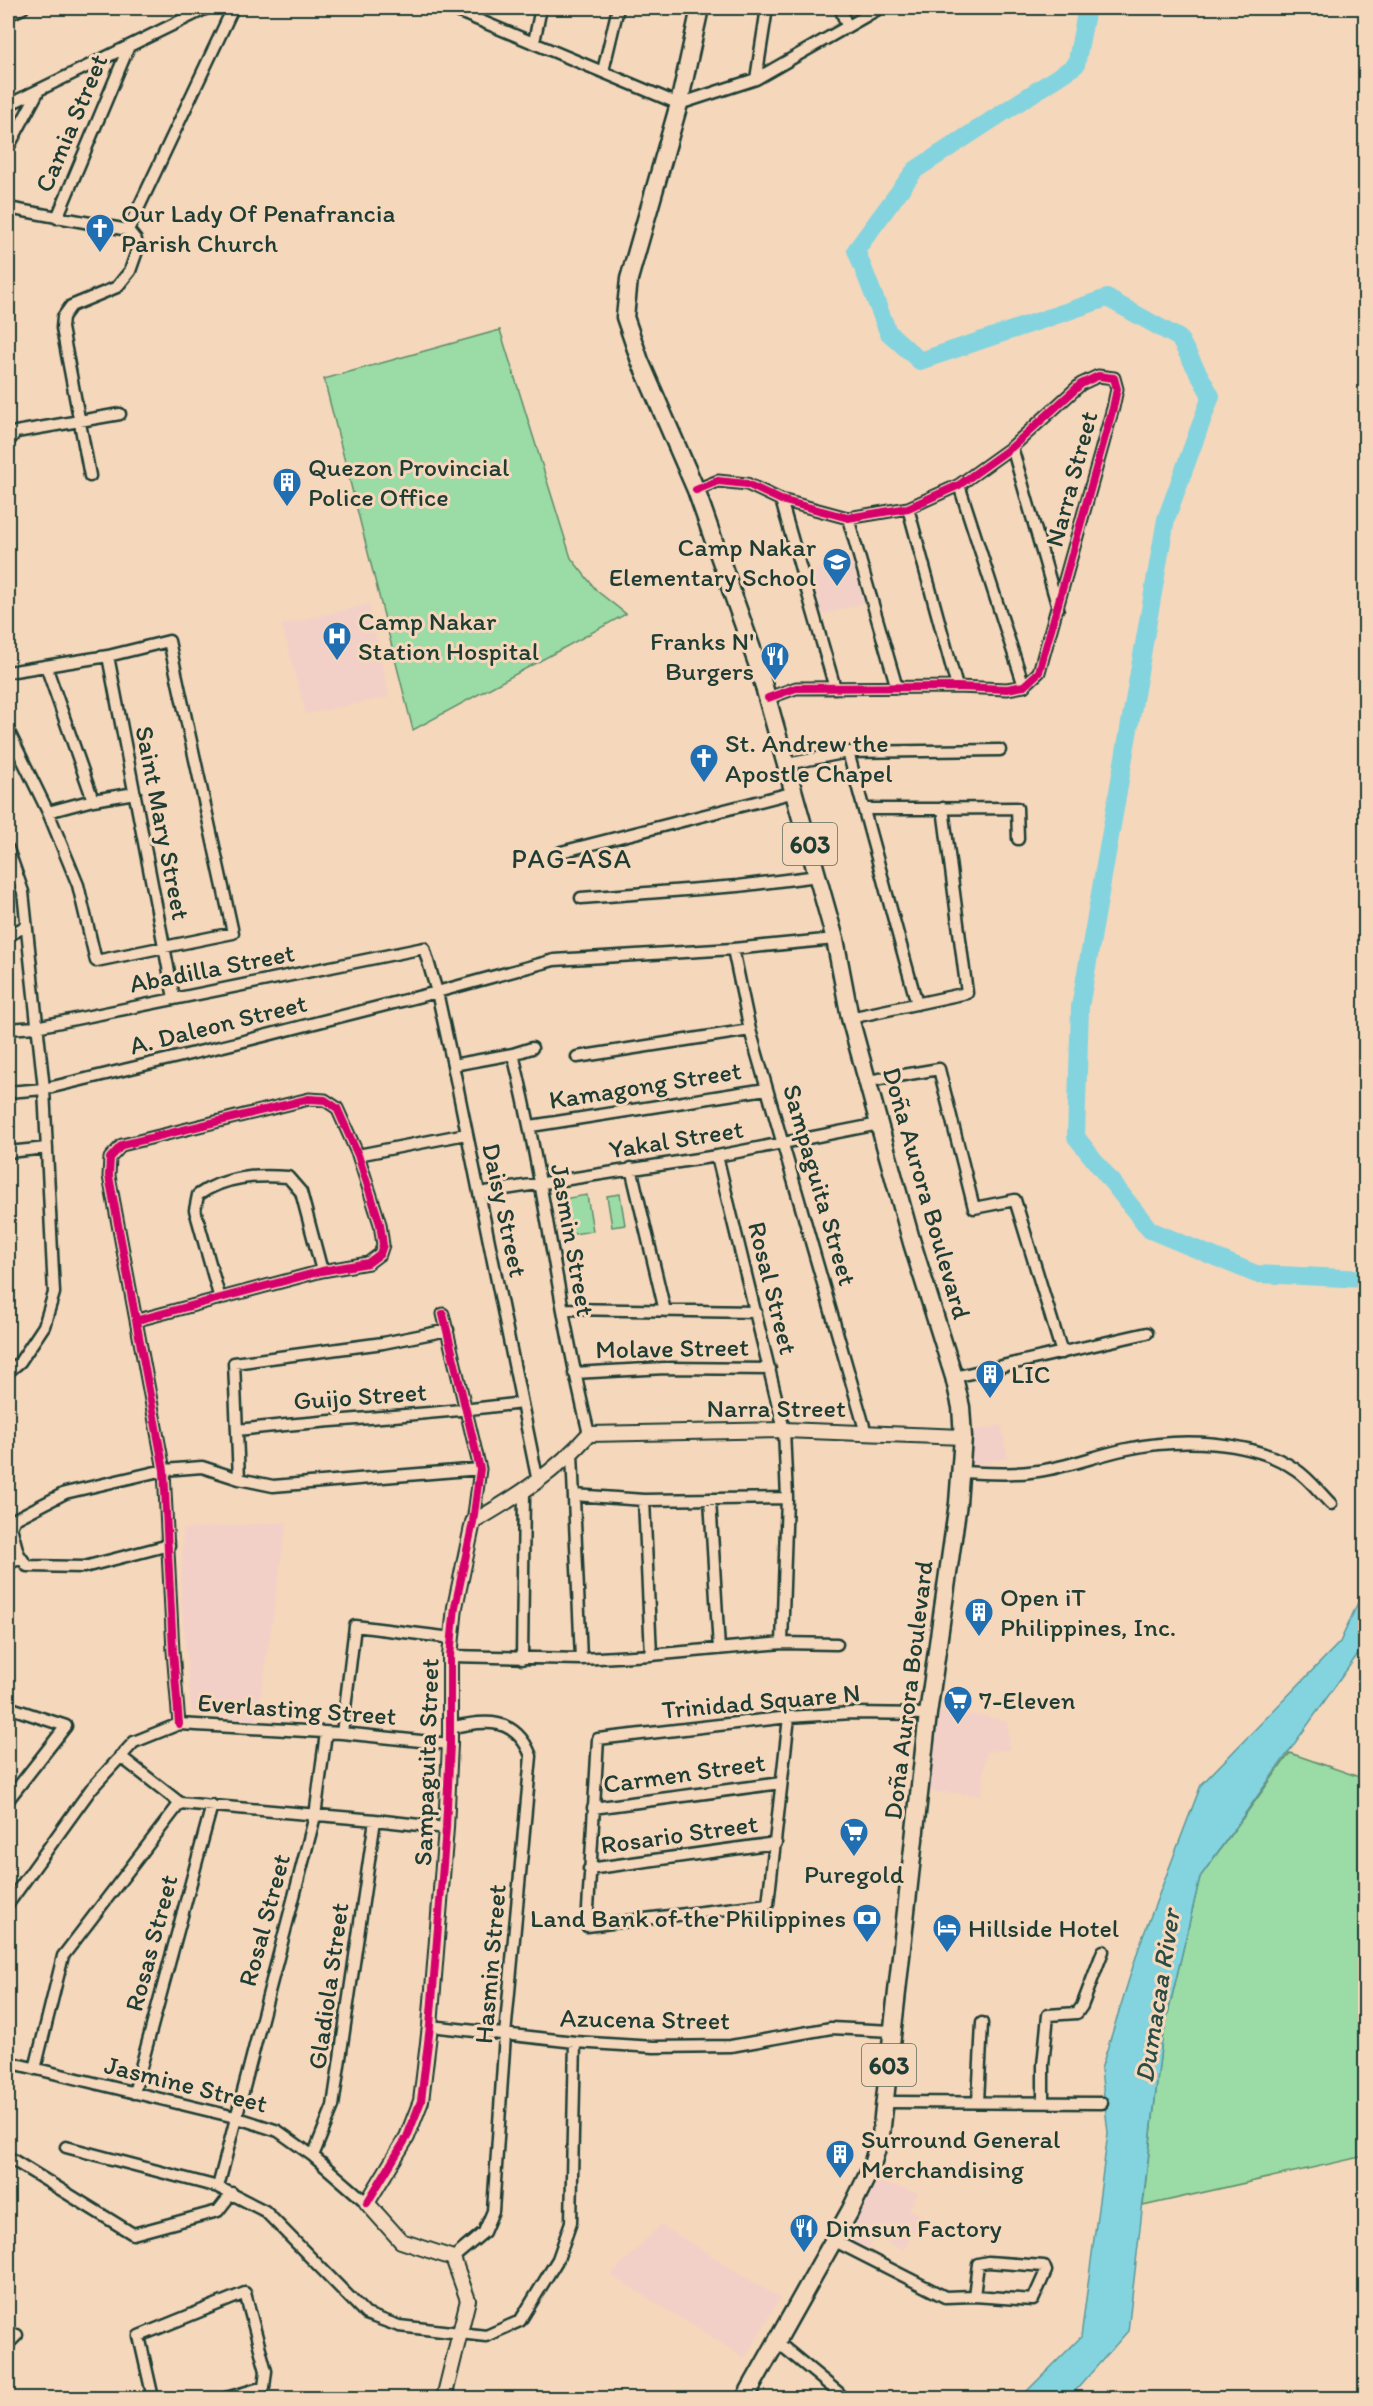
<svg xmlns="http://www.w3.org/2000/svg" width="1373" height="2406" font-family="Itim,sans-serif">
	<rect width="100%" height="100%" fill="#f5d7bb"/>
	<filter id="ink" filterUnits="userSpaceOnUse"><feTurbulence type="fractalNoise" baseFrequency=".0167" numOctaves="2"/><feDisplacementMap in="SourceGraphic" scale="12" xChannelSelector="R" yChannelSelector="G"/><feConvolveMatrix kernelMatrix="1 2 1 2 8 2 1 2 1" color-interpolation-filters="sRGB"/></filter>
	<g filter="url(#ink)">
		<path fill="#f2d0c8" d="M851 560 864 603 822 615 811 572Z
			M369 604 389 697 306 714 282 625Z
			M1001 1425 1008 1458 970 1466 971 1431Z
			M287 1522 257 1720 192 1712 181 1597 183 1529Z
			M937 1711 985 1716 1007 1722 1010 1749 986 1752 981 1795 928 1791Z
			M876 2180 918 2193 909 2209 923 2216 903 2250 875 2236 865 2251 843 2239Z
			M661 2225 780 2298 745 2358 611 2275Z"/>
		<path fill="#9bdba5" stroke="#5d8c6c" stroke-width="1.5" d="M500 330 571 558 597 591 626 614 413 730 324 379Z
			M620 1194 625 1225 612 1227 607 1196Z
			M587 1195 593 1231 568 1235 562 1199Z
			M1290 1753 1365 1779V2156L1143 2206 1162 2039 1200 1877Z"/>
		<path fill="#84d4df" stroke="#5c989b" stroke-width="1.5" d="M1365 1587V1644L1200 1877 1162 2039 1128 2331 1069 2398H1020L1081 2337 1108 2133 1101 2069 1140 1944 1201 1785 1340 1642Z"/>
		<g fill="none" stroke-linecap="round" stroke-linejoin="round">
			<path stroke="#84d4df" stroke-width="18" d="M1087 8 1076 65 915 170 856 250 888 332 920 361 1107 298 1179 338 1211 396 1166 519 1080 1007 1076 1137 1150 1230 1256 1274 1366 1279"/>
			<g stroke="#1f3d34" stroke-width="15">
				<path id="minor" d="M450 8 679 104 756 79 880 8
					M840 8 847 26
					M8 15 23 8
					M534 42 541 8
					M603 71 618 8
					M756 79 767 8
					M8 105 207 8
					M8 148 38 92
					M8 208 128 230 136 240 137 251 130 271 117 287 71 306 63 317 62 328 90 476
					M57 218 129 46
					M128 230 233 8
					M8 442 16 432 120 414
					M1012 447 1058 608
					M959 485 1024 686
					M696 490 718 481 747 484 781 500 848 518 908 508 959 485 1012 447 1081 384 1098 376 1114 378 1117 389 1113 408 1039 672 1024 686 1007 689 957 687 796 688 768 698
					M781 500 835 688
					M908 508 957 687
					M848 518 897 688
					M108 656 174 998
					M46 666 93 800
					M8 672 108 656 169 641 233 933 96 961 78 885 48 812 8 730
					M848 752 917 1004
					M787 764 848 752 1000 750
					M865 809 1017 808 1018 839
					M48 812 93 800 135 793
					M8 849 23 892 44 1089 54 1293 44 1326 20 1362 8 1372
					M561 852 795 792
					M581 898 738 886 818 876
					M8 936 26 926
					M733 949 750 1030 866 1433
					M850 1018 967 993 943 808
					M8 1029 36 1027 424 948 437 992 453 1065 538 1482
					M513 1054C544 1179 558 1308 589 1434
					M577 1057 750 1030
					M453 1065 513 1054 532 1048
					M868 1081 939 1069 974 1208 1015 1200 1062 1353
					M8 1092 44 1089 236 1043 437 992 554 960 733 949 835 939
					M531 1126 766 1089
					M8 1152 47 1148
					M358 1155 466 1134
					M717 1156 784 1430 787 1498 782 1643
					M631 1168 665 1311
					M479 1193 717 1156 879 1124
					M220 1299 195 1210 198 1195C225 1176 256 1175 288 1177L301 1192 322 1271
					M563 1309 756 1312
					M443 1314 480 1469 473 1522
					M138 1320 322 1271 368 1263 380 1254 383 1245 380 1224 358 1155 337 1108 325 1100 309 1099 122 1145 110 1158 109 1176 164 1470 173 1651 179 1724
					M574 1373 665 1368 770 1369
					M954 1377 1147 1333
					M237 1430C332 1419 427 1416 521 1403
					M572 1453 581 1659
					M961 1472C987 1473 1012 1475 1038 1471 1068 1467 1097 1455 1127 1449 1178 1438 1251 1439 1295 1469 1309 1478 1320 1493 1331 1504
					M239 1479 234 1363 383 1343 448 1330
					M574 1495 644 1500 787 1498
					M710 1499 719 1649
					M644 1500 651 1655
					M169 1545 84 1567 27 1566 18 1553 11 1527 15 1519 65 1493 164 1470 202 1467 239 1479 273 1486 480 1469
					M8 1564 21 1558
					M450 1656 581 1659 651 1655 782 1643 837 1644
					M522 1659 524 1493
					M8 1707 66 1726 8 1800
					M789 1717 768 1904 587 1926 598 1739 789 1717 852 1713 928 1714
					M450 1728C486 1719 516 1717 531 1756L505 2035 493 2211 484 2232 453 2258
					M342 1733 355 1626 452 1638
					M120 1756 180 1803 375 1820 446 1828
					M593 1808 781 1783
					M589 1869 776 1843
					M8 1904 91 1789 134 1742 179 1724 342 1733 450 1744
					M430 2026 575 2042 654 2047 731 2046 831 2028 893 2031
					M8 2062 235 2117 278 2131 313 2156 367 2203
					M35 2069 63 1956 180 1803
					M134 2093 212 1805
					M885 2102 1102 2103
					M978 2102 982 2023
					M1043 2102V2065L1048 2015 1077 2013 1082 2006 1103 1951
					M66 2147 218 2187 265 2211 366 2314 399 2326 486 2336 520 2321 558 2259 571 2222 575 2042
					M313 2156 333 2106 375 1820
					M8 2157 133 2234 218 2211 232 2193
					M218 2187 315 1816 326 1733
					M833 2240 945 2297 974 2296 1033 2300 1046 2271 1044 2266 988 2262 978 2264 974 2296
					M776 2341 839 2393 836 2398
					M8 2344 17 2335
					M153 2398 139 2336 245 2293 266 2371 264 2387 226 2398"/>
			</g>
			<g stroke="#1f3d34" stroke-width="18">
				<path id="tertiary" d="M444 2398 468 2300 453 2258 401 2241 367 2203 407 2137 421 2101 430 2026 446 1828 450 1744V1656L455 1607 473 1522C516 1497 556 1472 589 1434L784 1430 963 1437"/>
			</g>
			<g stroke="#1f3d34" stroke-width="21">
				<path id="primary" d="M700 8 679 104 629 279 625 317 640 361 696 490 759 669 835 939 850 1018 879 1124 912 1243 954 1377 961 1407 963 1437 958 1503 928 1714 881 2135 871 2168 850 2211 745 2398"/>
			</g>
			<use href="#minor" stroke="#f5d7bb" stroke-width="10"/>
			<use href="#tertiary" stroke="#f5d7bb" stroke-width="14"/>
			<use href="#primary" stroke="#f5d7bb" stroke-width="16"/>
			<g stroke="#f5d7bb" stroke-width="11">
				<path id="cycleway" d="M696 490 718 481 747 484 781 500 848 518 908 508 959 485 1012 447 1081 384 1098 376 1114 378 1117 389 1113 408 1039 672 1024 686 1007 689 957 687 796 688 768 698
					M138 1320 322 1271 368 1263 380 1254 383 1245 380 1224 358 1155 337 1108 325 1100 309 1099 122 1145 110 1158 109 1176 164 1470 173 1651 179 1724
					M367 2203 407 2137 421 2101 430 2026 446 1828 450 1744V1656L455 1607 473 1522 480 1469 443 1314"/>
			</g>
			<use href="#cycleway" stroke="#d6006c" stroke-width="8"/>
		</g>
	</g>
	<defs>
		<g id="church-pin" transform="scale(1.5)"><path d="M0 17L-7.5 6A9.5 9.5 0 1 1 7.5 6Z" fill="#1f6fb2" stroke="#f5d7bb"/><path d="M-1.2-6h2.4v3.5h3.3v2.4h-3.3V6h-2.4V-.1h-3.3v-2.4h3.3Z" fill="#fff"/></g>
		<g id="building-pin" transform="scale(1.5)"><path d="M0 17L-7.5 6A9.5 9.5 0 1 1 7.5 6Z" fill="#1f6fb2" stroke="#f5d7bb"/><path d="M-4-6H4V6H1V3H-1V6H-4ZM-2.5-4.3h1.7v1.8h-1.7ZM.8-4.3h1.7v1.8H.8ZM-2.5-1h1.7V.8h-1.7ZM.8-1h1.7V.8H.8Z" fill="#fff"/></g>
		<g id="school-pin" transform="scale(1.5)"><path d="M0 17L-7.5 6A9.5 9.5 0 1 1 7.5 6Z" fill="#1f6fb2" stroke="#f5d7bb"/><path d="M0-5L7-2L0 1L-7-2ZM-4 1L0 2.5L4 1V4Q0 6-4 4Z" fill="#fff"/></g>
		<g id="hospital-pin" transform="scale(1.5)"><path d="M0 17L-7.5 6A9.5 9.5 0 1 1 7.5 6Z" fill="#1f6fb2" stroke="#f5d7bb"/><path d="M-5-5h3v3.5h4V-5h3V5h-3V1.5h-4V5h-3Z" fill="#fff"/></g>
		<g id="restaurant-pin" transform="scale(1.5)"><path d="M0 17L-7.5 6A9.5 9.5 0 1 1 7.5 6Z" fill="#1f6fb2" stroke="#f5d7bb"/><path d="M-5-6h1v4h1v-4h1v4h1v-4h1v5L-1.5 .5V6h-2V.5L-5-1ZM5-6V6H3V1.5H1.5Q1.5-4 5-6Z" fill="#fff"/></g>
		<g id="supermarket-pin" transform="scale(1.5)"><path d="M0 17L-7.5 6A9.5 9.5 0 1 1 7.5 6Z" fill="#1f6fb2" stroke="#f5d7bb"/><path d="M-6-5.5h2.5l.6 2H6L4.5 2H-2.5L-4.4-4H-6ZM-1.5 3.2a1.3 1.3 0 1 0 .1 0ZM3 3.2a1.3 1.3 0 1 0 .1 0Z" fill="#fff"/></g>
		<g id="bank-pin" transform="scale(1.5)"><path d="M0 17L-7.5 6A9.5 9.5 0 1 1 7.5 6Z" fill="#1f6fb2" stroke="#f5d7bb"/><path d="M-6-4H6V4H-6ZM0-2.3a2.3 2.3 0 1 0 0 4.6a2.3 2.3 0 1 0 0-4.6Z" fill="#fff"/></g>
		<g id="hotel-pin" transform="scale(1.5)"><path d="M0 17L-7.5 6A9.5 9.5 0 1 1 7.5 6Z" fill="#1f6fb2" stroke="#f5d7bb"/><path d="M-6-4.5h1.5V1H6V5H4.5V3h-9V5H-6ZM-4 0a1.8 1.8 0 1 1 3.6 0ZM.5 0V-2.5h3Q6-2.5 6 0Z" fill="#fff"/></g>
	</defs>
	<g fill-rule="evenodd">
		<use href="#church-pin" x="100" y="228"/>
		<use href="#building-pin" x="287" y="482"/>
		<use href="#school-pin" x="837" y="562"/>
		<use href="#hospital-pin" x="337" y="636"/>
		<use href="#restaurant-pin" x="775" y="656"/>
		<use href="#church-pin" x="704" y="758"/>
		<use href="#building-pin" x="990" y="1374"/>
		<use href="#building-pin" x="979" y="1612"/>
		<use href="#supermarket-pin" x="958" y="1700"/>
		<use href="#supermarket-pin" x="854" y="1832"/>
		<use href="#bank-pin" x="867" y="1918"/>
		<use href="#hotel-pin" x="947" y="1928"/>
		<use href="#building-pin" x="840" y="2154"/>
		<use href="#restaurant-pin" x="804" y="2228"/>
	</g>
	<g text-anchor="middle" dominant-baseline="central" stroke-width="6" stroke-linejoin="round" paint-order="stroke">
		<g fill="#f5d7bb" stroke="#5f6b5c" stroke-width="1.5">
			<rect x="783" y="823" width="54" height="42" rx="4.5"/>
			<rect x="862" y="2044" width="54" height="42" rx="4.5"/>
		</g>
		<g font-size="24" font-weight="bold" fill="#1f3d34">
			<text x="810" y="844">603</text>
			<text x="889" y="2065">603</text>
		</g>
		<g font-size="26" fill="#1f3d34" stroke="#f5d7bb">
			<text transform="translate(71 123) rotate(-67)">Camia Street</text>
			<text transform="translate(1071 479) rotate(-75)">Narra Street</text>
			<text transform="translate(163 823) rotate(79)">Saint Mary Street</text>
			<text transform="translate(212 968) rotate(-11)">Abadilla Street</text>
			<text transform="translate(218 1024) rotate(-14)">A. Daleon Street</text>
			<text transform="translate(645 1085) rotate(-9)">Kamagong Street</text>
			<text transform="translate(676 1139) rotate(-9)">Yakal Street</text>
			<text transform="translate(820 1185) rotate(74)">Sampaguita Street</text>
			<text transform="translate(927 1193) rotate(74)">Doña Aurora Boulevard</text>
			<text transform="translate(505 1210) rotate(78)">Daisy Street</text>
			<text transform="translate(573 1240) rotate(80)">Jasmin Street</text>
			<text transform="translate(773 1288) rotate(76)">Rosal Street</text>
			<text transform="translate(672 1348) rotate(-1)">Molave Street</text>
			<text transform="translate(360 1396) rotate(-4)">Guijo Street</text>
			<text x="776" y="1408">Narra Street</text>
			<text transform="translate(908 1690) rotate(-83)">Doña Aurora Boulevard</text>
			<text transform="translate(761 1701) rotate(-5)">Trinidad Square N</text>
			<text transform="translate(297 1709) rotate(4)">Everlasting Street</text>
			<text transform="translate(426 1762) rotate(-88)">Sampaguita Street</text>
			<text transform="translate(684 1773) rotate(-8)">Carmen Street</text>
			<text transform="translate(679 1834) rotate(-8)">Rosario Street</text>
			<text transform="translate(264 1920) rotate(-75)">Rosal Street</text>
			<text transform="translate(151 1943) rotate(-75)">Rosas Street</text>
			<text transform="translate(490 1964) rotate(-85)">Hasmin Street</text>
			<text transform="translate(328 1986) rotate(-82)">Gladiola Street</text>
			<text transform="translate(645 2019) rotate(1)">Azucena Street</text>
			<text transform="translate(186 2084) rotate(14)">Jasmine Street</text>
		</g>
		<g font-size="26" fill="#1f3d34" stroke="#f5d7bb" text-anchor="start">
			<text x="121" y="213">Our Lady Of Penafrancia<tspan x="121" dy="30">Parish Church</tspan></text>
			<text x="308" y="467">Quezon Provincial<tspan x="308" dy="30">Police Office</tspan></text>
			<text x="816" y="547" text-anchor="end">Camp Nakar<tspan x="816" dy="30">Elementary School</tspan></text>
			<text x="358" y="621">Camp Nakar<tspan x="358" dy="30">Station Hospital</tspan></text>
			<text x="754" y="641" text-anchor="end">Franks N'<tspan x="754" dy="30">Burgers</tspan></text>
			<text x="725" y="743">St. Andrew the<tspan x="725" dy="30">Apostle Chapel</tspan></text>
			<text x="1011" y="1374">LIC</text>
			<text x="1000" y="1597">Open iT<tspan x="1000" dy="30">Philippines, Inc.</tspan></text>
			<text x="979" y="1700">7-Eleven</text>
			<text x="854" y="1874" text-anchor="middle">Puregold</text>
			<text x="846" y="1918" text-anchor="end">Land Bank of the Philippines</text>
			<text x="968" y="1928">Hillside Hotel</text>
			<text x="861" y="2139">Surround General<tspan x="861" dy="30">Merchandising</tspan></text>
			<text x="825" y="2228">Dimsun Factory</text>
		</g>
		<g font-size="27" letter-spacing="1.5" fill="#1f3d34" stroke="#f5d7bb">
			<text x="572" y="858">PAG-ASA</text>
		</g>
		<g font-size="27" font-style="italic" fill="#294c45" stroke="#f5d7bb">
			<text transform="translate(1157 1996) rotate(-81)">Dumacaa River</text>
		</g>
	</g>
	<rect width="1373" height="2406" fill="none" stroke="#f5d7bb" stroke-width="30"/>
	<rect x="15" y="15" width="1343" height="2376" fill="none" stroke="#1f3d34" stroke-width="2" filter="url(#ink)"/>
</svg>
